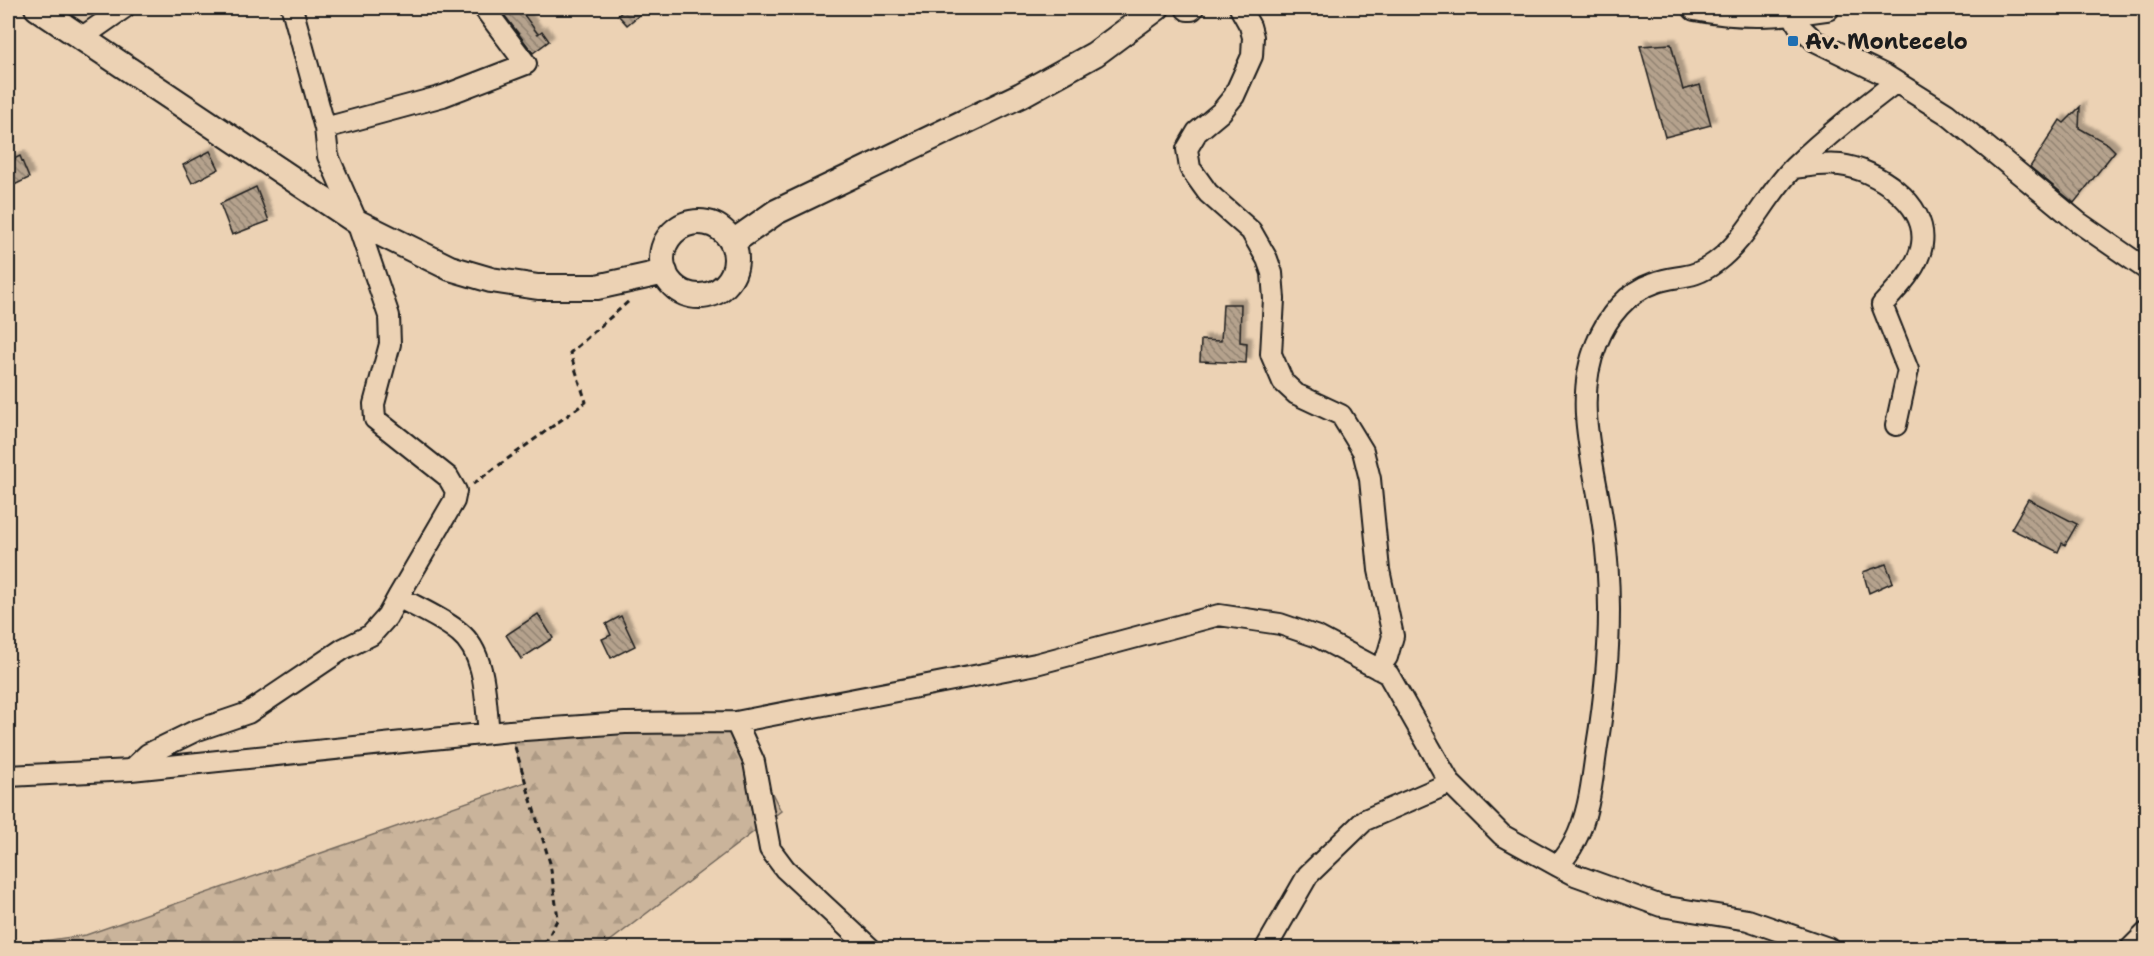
<svg xmlns="http://www.w3.org/2000/svg" width="2154" height="956" font-family="'Shantell Sans',sans-serif">
	<defs>
		<pattern id="forest-firs" width="22" height="20" patternUnits="userSpaceOnUse" patternTransform="scale(1.5)"><rect width="22" height="20" fill="#cab49b"/><path d="M5 1l3.5 6h-7zM16 11l3.5 6h-7z" fill="#ad9a85"/></pattern>
		<pattern id="building-back-hatch" width="6" height="6" patternUnits="userSpaceOnUse" patternTransform="scale(1.5)"><rect width="6" height="6" fill="#b5a28d"/><path d="M-1 5l2 2M0 0l6 6M5-1l2 2" fill="none" stroke="#928372"/></pattern>
		<filter id="shadow"><feDropShadow dx="5" dy="-5" stdDeviation="1.5" flood-color="#0004"/></filter>
	</defs>
	<rect width="100%" height="100%" fill="#ecd2b4"/>
	<filter id="ink" filterUnits="userSpaceOnUse"><feTurbulence type="fractalNoise" baseFrequency=".0167" numOctaves="2"/><feDisplacementMap in="SourceGraphic" scale="12" xChannelSelector="R" yChannelSelector="G"/><feConvolveMatrix kernelMatrix="1 2 1 2 8 2 1 2 1" color-interpolation-filters="sRGB"/></filter>
	<g filter="url(#ink)">
		<path fill="#dcc4a8" d="M59 8H109L83 25Z"/>
		<path fill="url(#forest-firs)" stroke="#73685c" stroke-width="1.5" d="M736 722 781 811 601 948H8V946L86 935 525 782 510 731Z"/>
		<path fill="url(#building-back-hatch)" stroke="#1c1c1c" stroke-width="1.5" filter="url(#shadow)" d="M507 8H519L538 34 542 31 549 41 533 53 502 12Z
			M627 8H648L627 25 618 15Z
			M1671 44 1683 90 1700 85 1711 125 1665 137 1640 46Z
			M2080 107 2079 128 2108 144 2115 151 2074 203 2030 167 2060 120 2064 123Z
			M210 151 219 169 192 183 183 165Z
			M20 156 29 178 8 188V162Z
			M256 187 269 221 232 235 220 204Z
			M1223 304H1241L1240 342 1247 343 1246 363 1200 361 1201 340 1221 341Z
			M2028 499 2077 524 2065 545 2062 543 2058 552 2011 529Z
			M1886 564 1893 582 1869 593 1863 572Z
			M538 614 553 638 521 659 506 635Z
			M621 616 635 646 611 658 602 639 611 635 606 624Z"/>
		<g fill="none" stroke-linecap="round" stroke-linejoin="round">
			<g stroke="#1c1c1c" stroke-width="24">
				<path id="minor" d="M292 8 325 128 328 156 357 222 389 316 390 344 374 404 375 419 448 477 456 491 454 501 398 597C418 608 442 618 459 632 487 654 485 701 489 733
					M1240 8 1250 26 1253 37 1252 56 1234 96 1221 112 1197 132 1187 149 1190 168 1208 193 1251 231 1267 259 1272 273 1274 299 1271 354 1283 382 1296 394 1341 415 1363 451 1370 479 1379 570 1393 636 1387 657 1378 669
					M1792 13 1798 25 1815 41 1885 75 1947 114 2078 222 2146 269
					M81 38 124 8
					M325 128 443 96 526 64 484 8
					M1794 168C1809 166 1825 163 1840 165 1875 169 1928 203 1922 244 1920 265 1896 290 1882 305L1908 370 1896 425
					M736 722 754 762 770 849 785 869 870 948
					M131 770 148 754 195 731 248 713 343 649 371 635 387 617 398 597
					M8 776 131 770 510 731 625 723 736 722 1036 664 1219 615 1280 624 1318 637 1388 674 1450 783 1502 835 1558 866 1575 875 1661 906 1748 920 1828 948
					M1558 866C1564 859 1570 851 1574 843 1590 813 1592 779 1597 746 1609 673 1614 598 1603 525 1595 465 1572 401 1597 343 1607 317 1627 292 1654 283 1678 274 1691 281 1716 262 1749 237 1765 196 1794 167 1826 136 1861 109 1896 82
					M1266 948 1308 875 1365 820 1450 783
					M2131 948 2146 933"/>
			</g>
			<g stroke="#1c1c1c" stroke-width="28">
				<path id="tertiary" d="M37 8 357 222 450 268 491 280 538 287H597L665 272
					M1188 8H1191
					M1695 8C1740 17 1781 15 1827 8
					M662 259a37 37 0 1 1 74 0a37 37 0 1 1-74 0Z
					M733 242 776 212 1021 95 1095 54 1157 8"/>
			</g>
			<path stroke="#1c1c1c" stroke-width="3" stroke-dasharray="6 4.5" stroke-linecap="butt" d="M473 484 586 402 570 353 629 301
				M515 747 550 863 558 918 543 948"/>
			<use href="#minor" stroke="#ecd2b4" stroke-width="20"/>
			<use href="#tertiary" stroke="#ecd2b4" stroke-width="24"/>
		</g>
	</g>
	<rect fill="#1f6fb2" stroke="#ecd2b4" stroke-width="2" x="1787" y="35" width="12" height="12" rx="3"/>
	<g text-anchor="middle" dominant-baseline="central" stroke-width="6" stroke-linejoin="round" paint-order="stroke">
		<g font-size="22" font-weight="bold" fill="#1c1c1c" stroke="#ecd2b4" text-anchor="start">
			<text x="1805" y="41">Av. Montecelo</text>
		</g>
	</g>
	<rect width="2154" height="956" fill="none" stroke="#ecd2b4" stroke-width="30"/>
	<rect x="15" y="15" width="2124" height="926" fill="none" stroke="#1c1c1c" stroke-width="2" filter="url(#ink)"/>
</svg>
